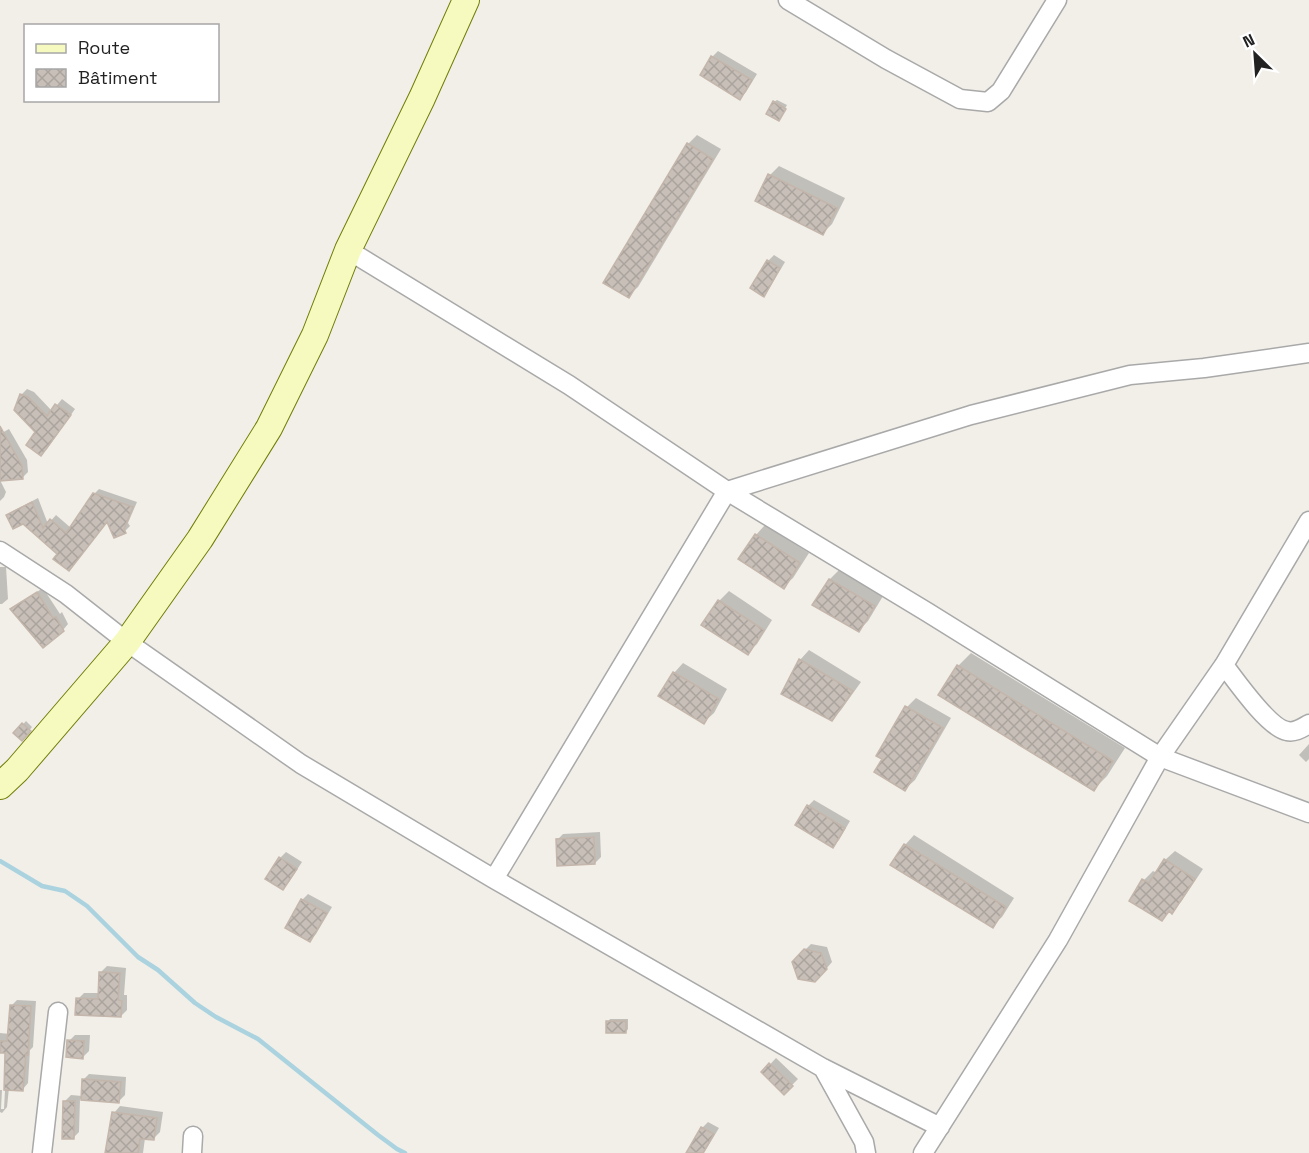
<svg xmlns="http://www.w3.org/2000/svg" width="1309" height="1153" font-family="'Space Grotesk',sans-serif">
	<defs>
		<pattern id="building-cross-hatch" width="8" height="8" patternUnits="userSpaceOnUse" patternTransform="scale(1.5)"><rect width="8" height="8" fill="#c7bfb8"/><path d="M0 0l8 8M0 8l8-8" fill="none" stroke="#aba49e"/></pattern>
	</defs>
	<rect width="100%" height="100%" fill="#f2efe9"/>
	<path fill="#0003" d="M718 51 757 74 746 92 740 98 702 74 712 57Z
		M777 100 787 105 779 119 774 102Z
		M697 135 721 149 638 287 628 296 688 144Z
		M779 166 845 198 832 224 823 233 770 175Z
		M774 255 785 262 769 289 763 295 768 261Z
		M27 389 34 392 52 411 62 399 75 409 47 449 41 454 37 432 21 395Z
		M9 429 27 460 28 472 23 477 0 480V434Z
		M0 480 6 492 4 497 0 501Z
		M99 489 137 502 128 523 130 526 125 531 108 520 59 553 24 523 8 516 13 511 38 498 48 524 56 515 71 528 94 494Z
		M765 525 809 553 793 578 783 587 740 559 756 535Z
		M0 567H6L8 599 2 604H0Z
		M839 570 883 596 868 621 858 631 830 579Z
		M43 588 60 614 62 612 68 624 63 630 12 609 18 604Z
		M729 591 772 620 757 644 747 653 703 625 719 601Z
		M809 650 861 682 841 710 832 719 800 660Z
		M971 653 1125 748 1107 776 1094 789 958 666Z
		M683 663 727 689 714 713 704 722 674 673Z
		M916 698 951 718 915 780 905 789 884 759 907 707Z
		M26 721 32 727 22 739 15 733Z
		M1309 744V759L1306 762 1299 755Z
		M814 800 850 821 839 840 833 846 808 806Z
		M600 832 601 857 595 863 557 840 563 834Z
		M914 835 1014 898 1002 917 992 926 905 845Z
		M1175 851 1203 869 1181 902 1162 919 1144 880 1153 871 1157 873 1165 860Z
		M286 852 302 862 289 882 283 888 280 858Z
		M308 894 332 907 316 934 310 940 302 900Z
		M811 944 827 947 832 962 821 975 805 950Z
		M107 966 126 968 124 995H127V1010L121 1016 78 999 84 993H100L101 972Z
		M17 1000 36 1001 33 1047 30 1050 28 1083 23 1089 9 1088 7 1107 2 1113 0 1112V1090H2L1 1109H4L7 1052 0 1051V1033L10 1034 11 1006Z
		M610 1019H628V1029L626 1032 608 1022Z
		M75 1035H90L89 1051 83 1057 69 1041Z
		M776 1058 798 1079 784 1093 763 1072Z
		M89 1074 126 1077 125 1095 119 1101 80 1099 79 1132 73 1138 65 1101 71 1095 82 1096 83 1080Z
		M120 1106 163 1112 160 1132 153 1139 145 1138 143 1153H107L114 1113Z
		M708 1122 719 1128 704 1153H688L702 1128Z"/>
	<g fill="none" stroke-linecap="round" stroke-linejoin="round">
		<path stroke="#aad3df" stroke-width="4.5" d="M0 861 42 886 65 891 87 906 138 957 158 970 195 1003 216 1017 258 1039 378 1135 397 1149 405 1153"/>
	</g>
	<path fill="url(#building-cross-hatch)" stroke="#c4b6ab" stroke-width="1.5" d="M711 56 752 80 740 100 700 75Z
		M773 101 786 109 779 121 766 114Z
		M687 143 713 159 629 298 603 283Z
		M768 174 837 208 823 235 755 201Z
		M767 260 780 268 764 297 750 288Z
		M20 394 28 397 47 416 55 404 71 415 41 456 26 445 35 432 14 410Z
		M0 426 22 466 23 479 0 481Z
		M93 493 133 507 124 529 126 533 114 538 107 522 69 571 53 559 57 554 23 524 13 529 6 515 32 502 43 528 50 519 66 533Z
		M755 534 800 563 784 589 738 559Z
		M829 579 875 606 859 632 812 605Z
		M37 592 53 618 56 617 64 631 43 648 10 609Z
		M718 600 764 630 748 655 701 625Z
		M799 659 853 691 832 721 781 694Z
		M957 665 1113 761 1094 791 938 695Z
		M673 672 719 699 704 724 658 696Z
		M905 706 943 728 905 791 874 772 882 759 876 756Z
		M22 723 31 731 22 741 13 733Z
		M807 805 845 828 833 848 795 825Z
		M594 837 595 864 557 866 556 839Z
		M904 844 1006 907 993 928 890 865Z
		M279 857 297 869 283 890 265 879Z
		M1164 859 1195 879 1172 914 1169 911 1162 921 1129 901 1142 879 1149 883Z
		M301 899 327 913 310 942 285 928Z
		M804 949 821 953 827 969 815 982 798 979 792 962Z
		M99 972 120 973 118 1000 122 1001 121 1017 75 1015 76 998 98 999Z
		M10 1005 31 1006 28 1055 26 1054 23 1091 4 1090 5 1053H0V1041H7Z
		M606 1021H626V1033H606Z
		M67 1040 84 1041 83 1059 66 1057Z
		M769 1063 793 1086 784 1095 761 1072Z
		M82 1079 121 1082 119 1103 81 1100Z
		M63 1101H75L74 1139H62Z
		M112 1112 157 1118 154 1140 140 1139 138 1153H105Z
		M701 1127 714 1134 703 1153H686Z"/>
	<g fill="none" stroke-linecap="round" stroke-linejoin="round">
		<g stroke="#a9a9a9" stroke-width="21">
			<path id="minor" d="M788 0 886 59 960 99 988 102 1001 91 1057 0
				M348 250 569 385 727 491 927 612 1160 757 1309 813
				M0 551 66 594 127 642 301 764 494 879 823 1068 940 1127
				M1224 665C1236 681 1269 728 1287 731 1295 733 1302 728 1309 724
				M494 879 727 491 971 415 1130 375 1204 368 1309 353
				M823 1068 864 1142 866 1153
				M42 1153 58 1012
				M192 1153 193 1136
				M923 1153 1058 940 1160 757 1224 665 1309 521"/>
		</g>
		<g stroke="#707d05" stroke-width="28">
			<path id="secondary" d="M0 786 17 770 127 642 200 539 269 428 315 335 348 250 422 98 466 0"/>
		</g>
		<use href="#minor" stroke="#fff" stroke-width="18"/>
		<use href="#secondary" stroke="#f7fabf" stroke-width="26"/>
	</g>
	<rect x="24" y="24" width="195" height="78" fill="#ffffff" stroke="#a7a7a7" stroke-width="1.5"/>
	<rect x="36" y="44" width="30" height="9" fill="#f7fabf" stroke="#a7a7a7" stroke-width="1.5"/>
	<text x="78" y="54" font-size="18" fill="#222222">Route</text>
	<rect x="36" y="69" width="30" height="18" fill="url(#building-cross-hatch)" stroke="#a7a7a7" stroke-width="1.5"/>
	<text x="78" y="84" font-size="18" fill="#222222">Bâtiment</text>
	<g transform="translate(1255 54) rotate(335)" stroke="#ffffff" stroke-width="4.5" paint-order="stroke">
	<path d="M0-4.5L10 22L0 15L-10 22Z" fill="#222222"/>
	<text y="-9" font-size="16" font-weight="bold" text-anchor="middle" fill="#222222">N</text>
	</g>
</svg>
